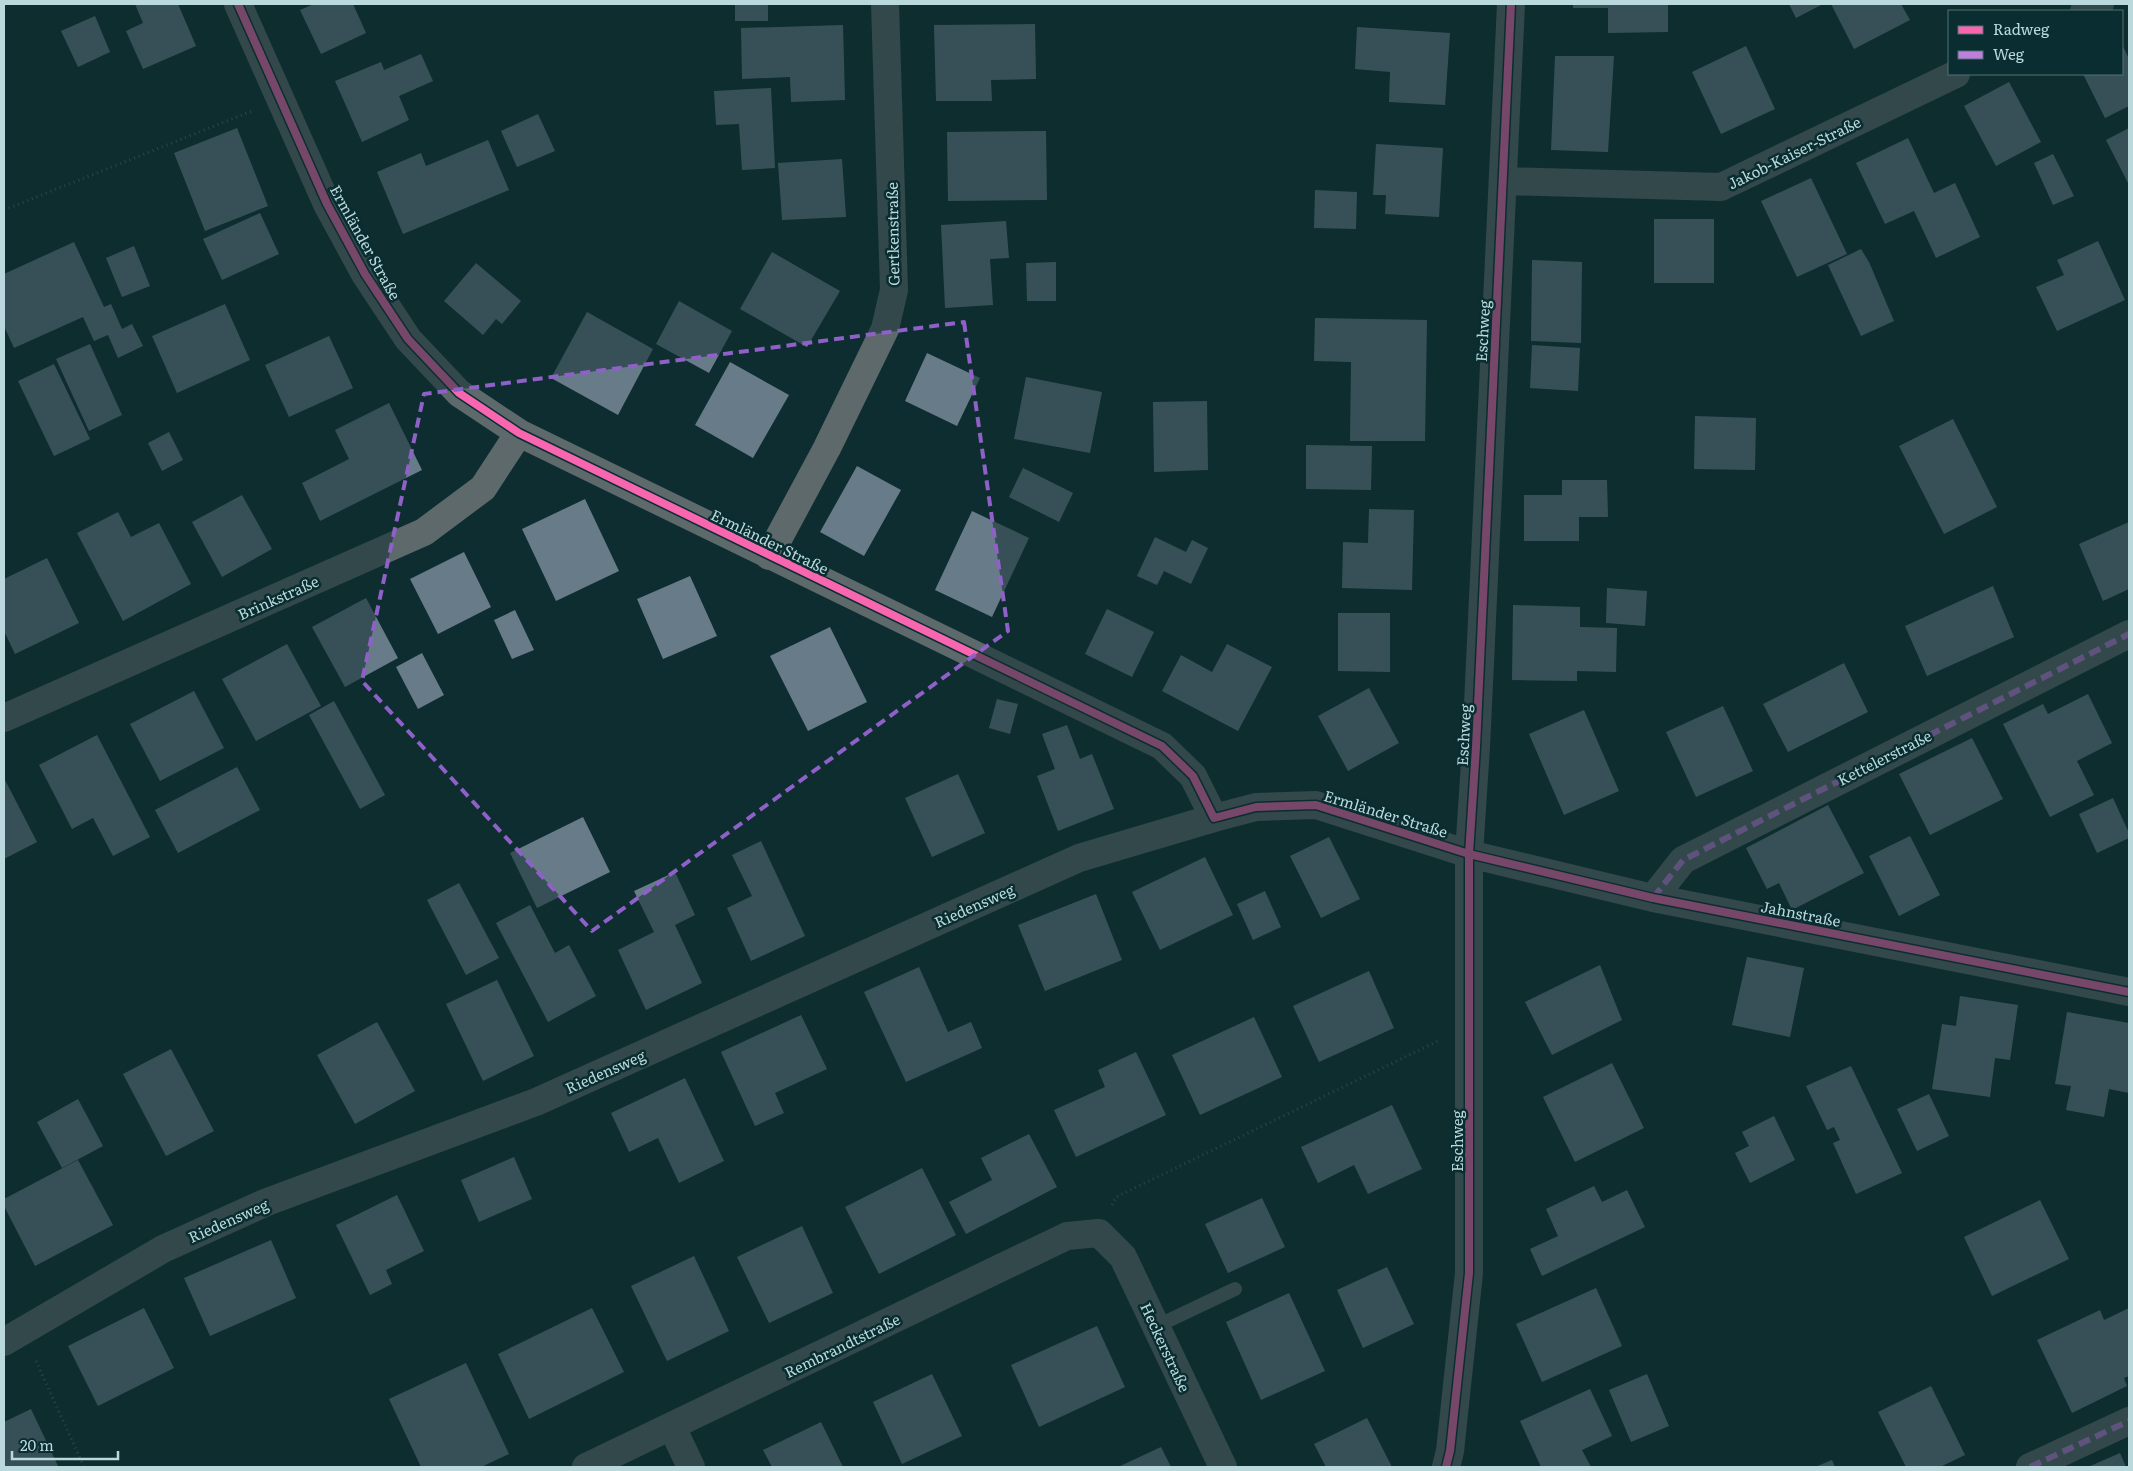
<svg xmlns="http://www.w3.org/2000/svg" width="2133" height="1471" font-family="Literata,serif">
	<rect width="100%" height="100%" fill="#0e2d30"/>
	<path fill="#687b89" d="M135 4H178L196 46 143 69 126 31 143 23Z
		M314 4H353L366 33 321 54 300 10Z
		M735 4H768V21H735Z
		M1573 4H1668V32L1608 33V8H1573Z
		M1789 4H1823L1796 18Z
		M1831 4H1901L1910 20 1854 49Z
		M95 16 110 52 78 67 61 31Z
		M1035 24 1036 79 991 80 992 101H936L934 25Z
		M843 25 845 100 791 102 790 77 742 79 741 28Z
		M1357 27 1450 33 1445 105 1389 102 1390 72 1355 69Z
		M2122 44 2129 59V106L2105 118 2083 74H2122Z
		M1746 46 1775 109 1721 134 1692 72Z
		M421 54 433 81 399 96 409 120 362 142 335 81 381 62 384 70Z
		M1555 56H1614L1608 152 1551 150Z
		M2009 82 2041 142 1996 166 1964 106Z
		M771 88 775 168 742 170 739 124 716 125 714 91Z
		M538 114 555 151 517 167 501 131Z
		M237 128 268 206 205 231 174 153Z
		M2129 128V185L2106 140Z
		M1046 131 1047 200 948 201 947 132Z
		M1908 138 1934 193 1955 183 1980 237 1936 258 1914 211 1885 224 1856 163Z
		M488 140 509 190 403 234 377 172 421 153 426 166Z
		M1376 144 1443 148 1439 217 1385 214 1386 195H1373Z
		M2053 154 2074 196 2053 205 2034 163Z
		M842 159 846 217 782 220 778 163Z
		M1811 178 1847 254 1797 277 1761 201Z
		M1315 190 1357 192 1356 229 1314 228Z
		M260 213 279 254 222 280 203 239Z
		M1654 219H1714V283H1654Z
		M1006 221 1009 258 990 259 993 305 945 308 941 225Z
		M2098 241 2125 300 2057 331 2036 287 2064 275 2057 260Z
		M74 242 104 307 111 304 122 329 132 324 143 346 118 358 108 335 94 341 83 317 14 348 4 326V274Z
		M134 246 150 286 122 297 106 258Z
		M1861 249 1869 262 1894 321 1861 336 1828 265Z
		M772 252 840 291 807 347 740 309Z
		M1532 260 1582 262 1581 343 1531 341Z
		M1056 262V301H1027L1026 263Z
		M476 263 521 301 502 324 496 319 483 335 444 301Z
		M679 301 732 331 709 373 656 344Z
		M225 304 250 360 177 393 152 336Z
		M587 312 653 349 618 415 551 378Z
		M1315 318 1427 320 1425 441H1350L1351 362 1314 361Z
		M329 336 353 388 289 417 265 365Z
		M90 344 122 415 89 431 56 359Z
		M1532 345 1580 348 1578 391 1530 388Z
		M927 353 980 378 957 426 905 401Z
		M730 362 789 395 753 458 695 425Z
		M54 364 90 439 54 456 18 381Z
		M1026 377 1102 392 1090 453 1014 439Z
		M1207 401 1208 470 1154 472 1153 402Z
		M389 403 422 470 320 521 302 483 349 459 335 430Z
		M1695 416 1756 418 1755 470 1694 469Z
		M1953 419 1997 507 1944 534 1899 446Z
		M169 432 183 460 162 471 148 443Z
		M1306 445 1372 446 1371 490 1306 489Z
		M857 466 901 490 864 556 820 532Z
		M1023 468 1073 493 1059 522 1009 497Z
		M1562 480H1607L1608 517H1579V541H1524V495H1562Z
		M242 495 272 549 222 577 192 522Z
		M585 499 619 571 556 601 522 529Z
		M1369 509 1414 510 1412 590 1342 588 1343 542 1368 543Z
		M972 511 1029 538 992 617 935 590Z
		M118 512 131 537 159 523 191 584 123 621 77 533Z
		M2129 522V589L2103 601 2079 544Z
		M1155 537 1186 552 1192 540 1208 548 1191 584 1164 571 1157 585 1137 576Z
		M464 552 491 607 438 634 410 579Z
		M47 558 79 623 15 654 4 631V579Z
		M690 576 717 636 663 659 637 599Z
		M1993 586 2014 637 1927 676 1905 626Z
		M1607 588 1647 591 1645 626 1606 623Z
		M366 598 398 658 345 687 312 627Z
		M1513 605 1580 607V627L1617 628 1616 672 1577 671V681L1512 680Z
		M1107 609 1154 632 1132 677 1085 654Z
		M515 610 534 650 512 659 494 620Z
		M1338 613H1390V672L1338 671Z
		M830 627 867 702 808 731 770 656Z
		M287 644 321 706 256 741 222 679Z
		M1227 644 1272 667 1238 731 1162 691 1181 655 1212 672Z
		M422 653 444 695 418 709 396 667Z
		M1844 663 1868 712 1788 752 1763 704Z
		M1369 688 1399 743 1348 771 1318 716Z
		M194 691 224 748 160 781 130 724Z
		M2088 694 2112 743 2077 761 2094 795 2050 817 2003 724 2043 704 2048 714Z
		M997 699 1018 704 1010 734 989 728Z
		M334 701 385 795 360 809 309 715Z
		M1723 706 1753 771 1696 797 1666 732Z
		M1584 710 1619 791 1564 815 1529 734Z
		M1067 725 1080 759 1092 754 1114 809 1058 831 1037 776 1055 769 1042 734Z
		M97 735 150 837 113 856 93 818 72 829 39 765Z
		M1972 738 2003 799 1930 835 1899 774Z
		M237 767 260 810 178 853 155 810Z
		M958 774 985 833 932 857 905 798Z
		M4 778 37 842 4 859Z
		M2113 798 2129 833V838L2097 853 2079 814Z
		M1828 805 1864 873 1792 910 1779 883 1767 889 1746 848Z
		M583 817 610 872 537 908 510 853Z
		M1910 836 1940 895 1899 916 1869 856Z
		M1329 837 1360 899 1321 918 1290 856Z
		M761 841 805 936 751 961 727 908 752 896 732 855Z
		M1205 857 1233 915 1160 950 1132 892Z
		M675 872 695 915 675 925 702 983 646 1010 618 950 654 932 634 891Z
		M459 883 499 958 466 975 427 900Z
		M1265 891 1281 927 1253 940 1237 904Z
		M1096 894 1122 960 1045 991 1018 925Z
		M530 905 555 953 569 945 596 996 548 1022 496 923Z
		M1747 957 1804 968 1790 1037 1732 1025Z
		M1600 965 1622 1020 1552 1055 1525 1002Z
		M919 967 948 1032 971 1022 982 1048 906 1082 864 992Z
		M1369 971 1394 1028 1319 1062 1293 1006Z
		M497 980 534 1056 483 1081 446 1004Z
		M1960 996 2018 1005 2010 1060 1995 1058 1990 1097 1932 1089 1942 1024 1956 1026Z
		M2067 1012 2129 1023V1093L2109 1089 2104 1117 2066 1110 2071 1086 2055 1084Z
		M801 1015 827 1069 775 1093 784 1113 755 1126 721 1052Z
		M1254 1017 1282 1077 1200 1115 1172 1055Z
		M377 1022 415 1091 355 1124 317 1055Z
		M171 1049 214 1131 166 1156 123 1074Z
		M1136 1052 1166 1115 1076 1157 1054 1110 1105 1087 1098 1070Z
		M1612 1063 1644 1128 1575 1162 1543 1097Z
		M1851 1066 1902 1173 1856 1194 1833 1143 1840 1140 1834 1127 1827 1130 1806 1086Z
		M685 1078 724 1161 679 1183 658 1138 629 1152 611 1113Z
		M1929 1094 1949 1136 1917 1151 1897 1109Z
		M78 1099 103 1146 62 1168 37 1122Z
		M1392 1105 1422 1169 1368 1194 1354 1165 1318 1183 1301 1147Z
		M1774 1116 1795 1160 1750 1183 1735 1153 1749 1146 1742 1132Z
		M1029 1134 1057 1187 966 1234 949 1202 992 1180 981 1158Z
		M514 1157 532 1199 479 1222 461 1180Z
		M78 1160 113 1225 35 1266 4 1206V1199Z
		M922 1168 956 1235 879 1274 845 1207Z
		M1594 1186 1602 1202 1627 1190 1645 1227 1542 1276 1530 1249 1558 1236 1546 1209Z
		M397 1195 424 1251 386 1270 392 1284 370 1295 336 1225Z
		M1262 1198 1285 1247 1228 1273 1205 1224Z
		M2040 1200 2069 1259 1992 1296 1964 1237Z
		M802 1226 833 1293 769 1323 737 1257Z
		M271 1240 296 1298 210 1336 184 1278Z
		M694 1256 729 1331 667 1361 631 1286Z
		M1387 1267 1414 1324 1363 1348 1337 1290Z
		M1596 1288 1622 1346 1542 1382 1516 1324Z
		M1289 1293 1325 1371 1261 1400 1226 1322Z
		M144 1308 174 1368 98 1406 68 1346Z
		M592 1308 624 1372 529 1419 498 1354Z
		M2129 1308V1376L2124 1378 2127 1386 2072 1413 2037 1340 2100 1310 2104 1320Z
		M1097 1326 1125 1387 1039 1427 1011 1365Z
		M466 1363 509 1454 481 1467H421L389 1399Z
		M932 1374 962 1436 902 1464 873 1402Z
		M1647 1374 1669 1426 1631 1442 1609 1390Z
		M1931 1386 1965 1455 1940 1467H1906L1878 1412Z
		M1590 1389 1612 1436 1582 1450 1591 1467H1541L1520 1421Z
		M31 1409 58 1466 4 1467V1422Z
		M1367 1418 1392 1467H1326L1314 1444Z
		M821 1422 843 1467H772L763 1450Z
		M1161 1447 1171 1467H1118Z
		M2120 1453 2126 1467H2088Z
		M1832 1460 1835 1467H1815Z"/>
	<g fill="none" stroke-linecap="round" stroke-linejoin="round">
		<path stroke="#546365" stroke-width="3" stroke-dasharray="1 4" stroke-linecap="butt" d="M4 210 252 111
			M1112 1205 1116 1197 1438 1041
			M36 1361 84 1467"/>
		<path stroke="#5d696b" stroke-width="14" d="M1157 1326 1235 1289"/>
		<path stroke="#5d696b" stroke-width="28" d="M238 4 327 204 365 274 408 339 459 393 519 433 1162 746 1193 776 1214 818 1256 807 1316 805 1469 854 1653 898 2129 992
			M2084 11 2100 4
			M1503 181 1721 187 1956 74
			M769 556 827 448 885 329 894 290 885 4
			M4 718 424 532 483 488 519 433
			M1653 898 1683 860 2129 634
			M4 1342 163 1249 267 1202 536 1102 1079 858 1214 818
			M672 1427 691 1467
			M586 1467 1067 1236 1099 1233 1123 1257 1223 1467
			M1446 1467 1450 1451 1469 1273V854L1476 747 1511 4
			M2030 1467 2129 1421"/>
		<path stroke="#c07fdc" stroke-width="6" stroke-dasharray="12 6" stroke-linecap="butt" d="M1653 898 1683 860 2129 634
			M2030 1467 2129 1421"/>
		<g stroke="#092d30" stroke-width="11">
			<path id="cycleway" d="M238 4 327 204 365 274 408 339 459 393 519 433 1162 746 1193 776 1214 818 1256 807 1316 805 1469 854 1653 898 2129 992
				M1446 1467 1450 1451 1469 1273V854L1476 747 1511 4"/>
		</g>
		<use href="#cycleway" stroke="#f766af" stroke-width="8"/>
	</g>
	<path d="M0 0H2133V1471H0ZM964 322 1008 631 592 931 362 681 424 394Z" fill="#0e2d30" fill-opacity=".55" fill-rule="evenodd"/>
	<path fill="none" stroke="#8e60c8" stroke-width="4" stroke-dasharray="10 6" stroke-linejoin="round" d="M964 322 1008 631 592 931 362 681 424 394Z"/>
	<g text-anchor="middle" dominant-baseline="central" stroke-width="5" stroke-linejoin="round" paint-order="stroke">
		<g font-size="15" fill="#bad9dc" stroke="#092d30">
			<text transform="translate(1794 152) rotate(-26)">Jakob-Kaiser-Straße</text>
			<text transform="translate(892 234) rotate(-91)">Gertkenstraße</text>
			<text transform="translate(366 242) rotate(61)">Ermländer Straße</text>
			<text transform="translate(1482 331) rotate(-87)">Eschweg</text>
			<text transform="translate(770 541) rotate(26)">Ermländer Straße</text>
			<text transform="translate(278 597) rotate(-24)">Brinkstraße</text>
			<text transform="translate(1463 735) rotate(-87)">Eschweg</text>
			<text transform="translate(1884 757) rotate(-27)">Kettelerstraße</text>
			<text transform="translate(1386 813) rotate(17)">Ermländer Straße</text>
			<text transform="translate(974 905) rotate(-24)">Riedensweg</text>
			<text transform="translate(1801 913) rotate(11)">Jahnstraße</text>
			<text transform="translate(605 1071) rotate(-24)">Riedensweg</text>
			<text transform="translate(1456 1141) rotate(-90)">Eschweg</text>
			<text transform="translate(228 1220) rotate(-24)">Riedensweg</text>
			<text transform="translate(842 1345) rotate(-26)">Rembrandtstraße</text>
			<text transform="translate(1166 1347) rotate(65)">Heckerstraße</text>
		</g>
	</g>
	<rect width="2133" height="1471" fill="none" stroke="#bad9dc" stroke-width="10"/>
	<rect x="1948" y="10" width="175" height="65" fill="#092d30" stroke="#507275"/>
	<rect x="1958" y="26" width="25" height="8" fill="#f766af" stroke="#507275"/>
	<text x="1993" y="35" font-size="15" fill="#bad9dc">Radweg</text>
	<rect x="1958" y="51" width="25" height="8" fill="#c07fdc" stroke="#507275"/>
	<text x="1993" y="60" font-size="15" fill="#bad9dc">Weg</text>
	<path d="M12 1451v8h106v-8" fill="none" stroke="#bad9dc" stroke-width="2.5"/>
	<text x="20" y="1451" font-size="15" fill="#bad9dc" stroke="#092d30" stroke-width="4" paint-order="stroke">20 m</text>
</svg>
